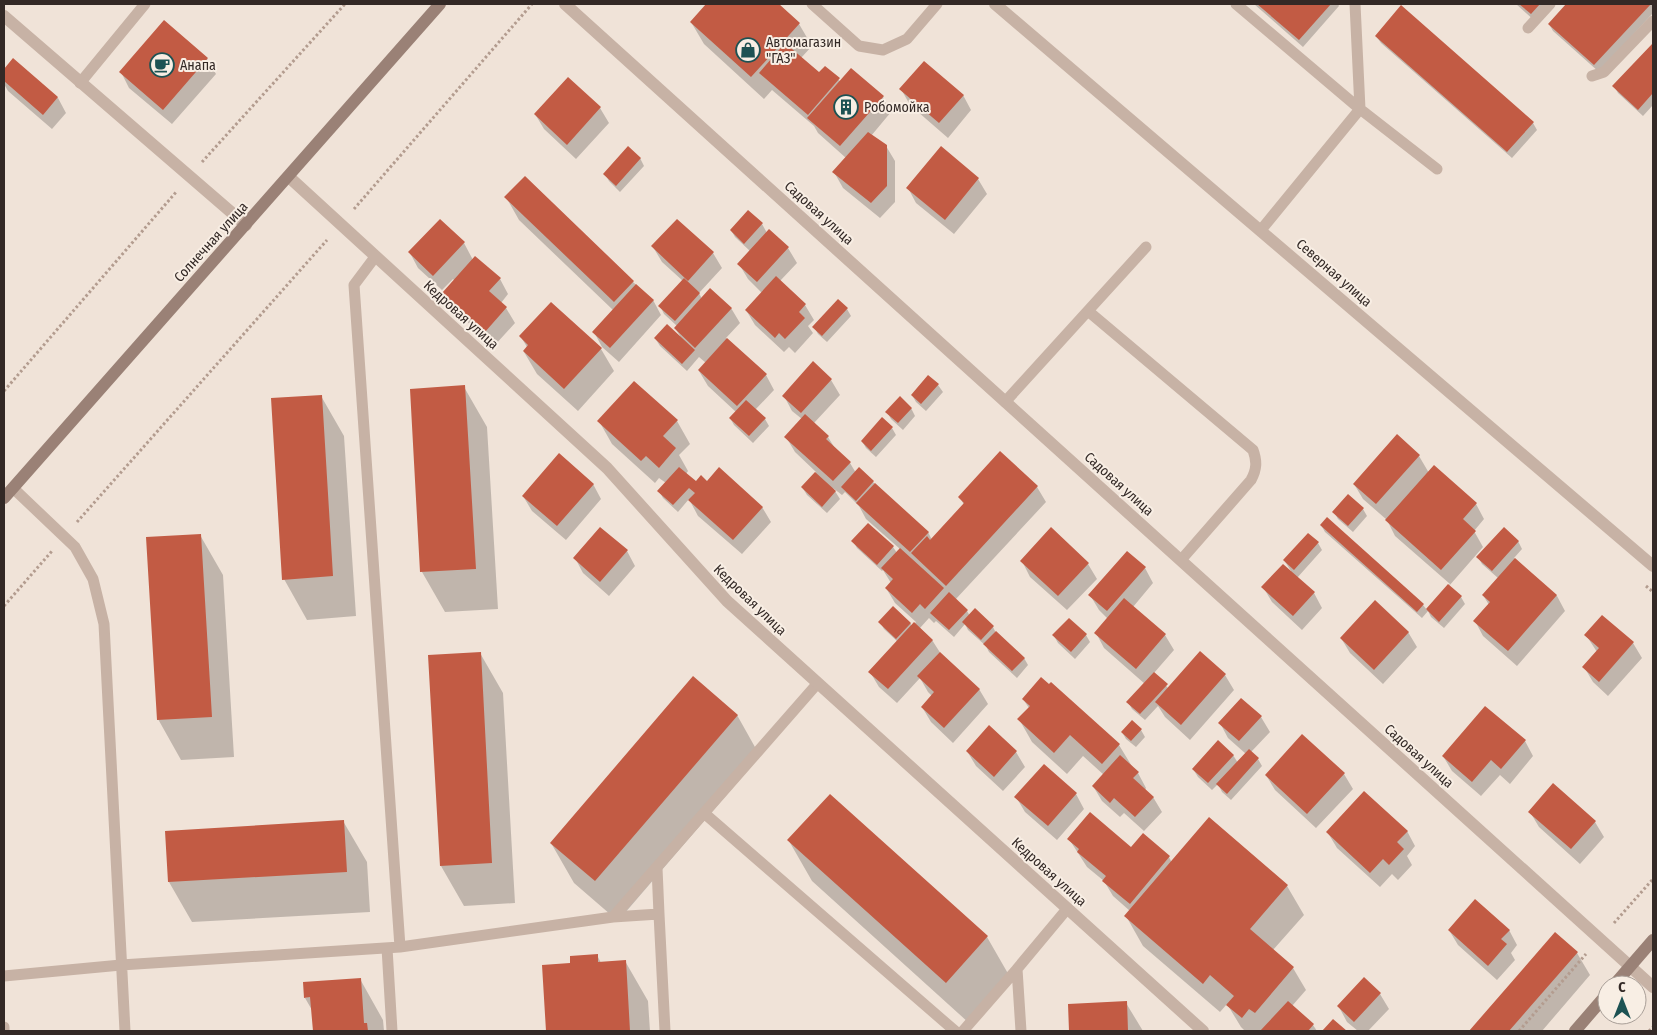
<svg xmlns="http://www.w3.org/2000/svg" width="1657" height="1035" font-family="'Fira Sans Condensed',sans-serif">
	<rect width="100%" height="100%" fill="#f0e3d8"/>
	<path fill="#0003" d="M708 4H777L799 24 812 46 801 58 819 74 825 67 841 82 883 97 891 112 871 136 886 146 895 161V202L880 218 843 188 834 172 846 158 818 133 814 126 772 90 764 99 704 44 691 22Z
		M1254 4H1338L1339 6 1303 47Z
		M1516 4H1550L1535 21Z
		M1568 4H1653V13L1599 72 1553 31 1549 24Z
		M164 22 207 59 216 74 172 124 129 88 121 72Z
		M1376 36 1533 123 1537 130 1512 158 1381 43Z
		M1653 44V105L1643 116 1618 93 1614 86Z
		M13 60 58 98 66 113 52 129 8 91 4 84V71Z
		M568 78 600 108 609 123 576 159 544 129 535 114Z
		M901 89 963 95 971 110 948 138 910 105Z
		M941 148 978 179 987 194 954 234 916 203 908 188Z
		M640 158 644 166 620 192 609 181 605 174Z
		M506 197 633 282 653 300 661 315 619 362 602 347 594 332 613 310 519 220Z
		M677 220 713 253 722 268 699 293 702 299 731 308 740 323 726 338 766 375 774 390 755 410 765 419 769 426 753 443 734 425 730 418 736 412 708 386 699 371 706 363 699 357 687 371 660 346 655 338 680 336 675 328 677 326 664 314 660 306 683 281 662 262 653 247Z
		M762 224 767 233 788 248 797 263 780 281 805 305 814 320 808 326 813 333 795 353 789 347 784 352 755 325 746 310 762 293 748 279 739 264 750 251 735 237 731 230Z
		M464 243 473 260 500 279 508 294 501 303 506 308 515 323 494 346 452 308 443 293 455 281 453 279 442 290 418 268 410 253Z
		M847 309 851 316 827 342 818 334 814 327Z
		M521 337 601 349 614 371 578 411 537 374 524 352 527 347Z
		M929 377 938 385 943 392 926 411 916 402 912 395Z
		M831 380 840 395 814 423 828 437 836 450 850 463 856 473 873 482 928 532 932 540 964 505 960 497 1000 453 1037 487 1046 502 955 600 967 611 970 616 993 627 996 633 1024 658 1028 665 1017 678 989 652 986 646 968 630 965 624 954 637 936 621 934 623 929 618 920 628 932 640 941 654 979 689 988 704 953 743 931 722 922 707 932 696 928 692 920 678 897 703 879 687 870 672 898 642 884 629 880 622 910 623 912 626 916 622 895 603 886 588 891 583 883 570 882 571 857 548 853 541 868 524 893 547 897 553 900 549 866 519 859 506 845 492 842 495 833 488 840 499 827 513 807 495 802 487 816 472 795 452 786 437 802 419 792 411 784 396Z
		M634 382 677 421 690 444 679 455 688 471 686 474 694 481 707 482 762 507 771 522 742 554 698 516 689 499 678 512 663 498 659 491 666 483 659 478 655 483 612 444 599 421Z
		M464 387 487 427 498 609 445 612 422 572Z
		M321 396 344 436 356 616 307 620 284 579Z
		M911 408 915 416 903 430 891 419 887 412Z
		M892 428 896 435 876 457 866 448 862 441Z
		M1419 456 1429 473 1476 504 1484 519 1474 531 1483 547 1449 586 1461 597 1465 604 1444 628 1431 617 1428 611 1422 618 1325 532 1321 525 1423 605 1427 610 1450 584 1395 536 1387 520 1363 499 1354 484Z
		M593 484 601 499 566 540 532 511 523 496Z
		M1363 509 1367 516 1353 532 1338 519 1334 512Z
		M200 535 223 575 234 757 181 760 158 719Z
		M1518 541 1522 549 1514 558 1557 596 1565 611 1517 666 1483 636 1475 621 1489 605 1483 595 1498 578 1482 564 1478 557Z
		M1318 543 1322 550 1297 578 1314 593 1322 608 1302 630 1272 602 1263 587 1291 571 1284 560Z
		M627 551 635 566 609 596 583 573 575 558Z
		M1022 561 1088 564 1097 579 1067 610 1030 577Z
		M1145 568 1153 583 1133 607 1165 635 1174 650 1154 673 1168 688 1225 675 1234 690 1190 740 1165 717 1158 706 1145 720 1132 709 1128 702 1145 684 1104 648 1096 633 1108 619 1099 610 1090 595Z
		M1408 632 1417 647 1383 684 1350 653 1341 638Z
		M1086 635 1090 642 1075 659 1058 643 1054 636Z
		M1586 635 1633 643 1642 658 1608 696 1593 682 1584 667 1597 652Z
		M480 653 503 693 515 903 464 906 441 866Z
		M1051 683 1119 745 1133 768 1138 773 1146 788 1145 790 1153 797 1162 812 1144 831 1124 813 1120 817 1102 801 1093 786 1104 775 1083 756 1067 774 1032 742 1019 719 1029 708 1023 699Z
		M737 715 760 756 618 921 574 883 551 843Z
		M1261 717 1270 732 1251 752 1258 759 1262 766 1231 800 1222 792 1218 784 1212 790 1198 777 1193 769 1233 755 1238 763 1246 754 1228 738 1220 723Z
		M1132 721 1141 730 1145 737 1136 747 1126 739 1122 732Z
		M989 727 1016 752 1025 767 1003 791 976 766 967 751Z
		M1525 741 1533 756 1510 784 1500 775 1481 796 1452 771 1443 756Z
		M1344 774 1353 789 1316 828 1275 790 1266 775Z
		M1076 794 1084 809 1057 840 1025 812 1016 797Z
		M830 796 987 937 1010 977 969 1023 812 881 789 841Z
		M1530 812 1595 822 1604 837 1580 864 1539 827Z
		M343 821 367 862 370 912 192 922 169 882 166 832Z
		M1407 831 1415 846 1407 856 1412 865 1398 880 1392 874 1380 887 1337 848 1328 833Z
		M1069 839 1132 848 1169 857 1172 863 1287 886 1304 915 1273 950 1293 968 1306 990 1292 1006 1313 1025 1317 1031H1245L1241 1027 1227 1004 1220 1012 1143 946 1126 916 1130 911 1113 896 1104 881 1087 867Z
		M1449 930H1509L1517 945 1511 953 1515 960 1497 980 1458 945Z
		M1555 934 1577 953 1590 975 1542 1031H1470Z
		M597 955 601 963 625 961 648 1001 650 1031H548L544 966 572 964Z
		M360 979 383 1020 384 1031H314L312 1010 305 998Z
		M1380 994 1389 1009 1368 1031H1358L1347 1022 1339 1007Z
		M1126 1003 1143 1031H1070L1069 1005Z"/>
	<path fill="#c25b44" d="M706 4H779L800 23 751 77 690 22Z
		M1257 4H1331L1299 40Z
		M1519 4H1540L1531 14Z
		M1566 4H1651L1594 65 1548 24Z
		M1401 5 1534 122 1507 152 1375 36Z
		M164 20 208 58 163 110 119 72Z
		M785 43 819 72 825 66 840 78 808 115 759 73Z
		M1653 43V93L1638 110 1612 86Z
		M13 58 58 97 43 115 4 81V69Z
		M924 61 964 95 939 123 899 89Z
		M851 68 884 96 840 146 807 118Z
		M568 77 601 107 567 145 534 114Z
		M868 132 887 145V186L871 203 832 172Z
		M628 146 641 158 616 186 603 174Z
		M941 146 979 178 945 220 906 188Z
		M525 176 634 281 614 302 504 197Z
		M748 210 763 223 744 244 730 230Z
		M440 219 465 242 433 276 408 252Z
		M677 219 714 252 688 281 651 246Z
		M769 229 789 247 757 282 737 264Z
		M475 256 501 278 489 291 507 307 485 332 442 293Z
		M776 276 806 304 799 312 805 318 785 339 779 333 775 338 745 310Z
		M684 278 700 293 675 321 658 306Z
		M636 284 654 300 610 348 592 332Z
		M710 288 732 308 695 348 674 328Z
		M838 299 848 308 822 336 812 327Z
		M551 302 602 348 564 389 523 351 528 345 519 336Z
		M667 324 695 350 682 364 654 338Z
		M727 338 767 374 737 406 698 370Z
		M813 361 832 379 801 413 782 396Z
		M928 375 939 384 921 404 911 395Z
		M634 381 678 420 663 436 676 448 659 468 646 456 641 461 597 421Z
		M465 385 476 569 420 572 410 389Z
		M322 395 333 576 282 580 271 398Z
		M900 396 912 408 898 423 885 412Z
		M746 400 766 418 749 436 729 418Z
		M805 414 829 436 826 439 851 462 833 481 784 437Z
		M882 417 893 427 871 451 861 441Z
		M1397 434 1420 455 1376 504 1353 484Z
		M1000 451 1038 486 946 586 911 553 927 536 930 540 964 503 958 497Z
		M559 453 594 484 557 526 522 496Z
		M1434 465 1477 503 1463 519 1476 531 1441 570 1385 520Z
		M679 467 696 481 701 475 707 481 719 467 763 507 733 540 688 500 695 493 689 488 673 505 657 491Z
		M859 467 874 481 856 501 841 487Z
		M815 472 836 491 822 507 801 487Z
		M875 483 929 532 910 552 856 503Z
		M1348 494 1364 508 1348 526 1332 512Z
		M1327 517 1424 604 1417 612 1320 525Z
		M868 523 894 546 877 565 851 541Z
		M600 527 628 550 600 582 573 558Z
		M1051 527 1089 563 1058 596 1020 561Z
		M1504 527 1519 541 1492 571 1476 557Z
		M1308 533 1319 542 1294 570 1283 560Z
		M201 534 212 717 157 720 146 537Z
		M900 548 944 588 925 609 920 604 912 613 885 588 893 579 881 568Z
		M1127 551 1146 567 1107 611 1088 595Z
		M1515 558 1557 595 1508 651 1473 621 1490 602 1482 595Z
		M1283 564 1315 592 1293 616 1261 587Z
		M1448 584 1462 596 1439 622 1426 609Z
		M949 592 968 610 949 630 930 613Z
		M1124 598 1166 634 1136 669 1094 633Z
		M1375 600 1409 632 1374 670 1340 638Z
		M893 606 911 623 896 639 878 622Z
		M975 608 994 626 981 640 962 622Z
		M1602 615 1634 642 1599 682 1582 667 1599 648 1584 635Z
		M1069 618 1087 634 1071 652 1052 635Z
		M914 622 933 640 888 689 868 672Z
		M996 631 1025 658 1012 671 983 644Z
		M1200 651 1226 674 1181 725 1155 702Z
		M481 652 492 863 440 866 428 655Z
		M940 652 980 689 944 728 921 707 934 692 917 676Z
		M1154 672 1168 684 1140 714 1126 702Z
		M693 676 738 715 595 881 550 843Z
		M1041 677 1049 684 1051 682 1120 744 1102 764 1070 735 1054 753 1017 719 1030 706 1022 699Z
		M1241 698 1262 716 1239 741 1218 723Z
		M1485 706 1526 740 1501 769 1491 760 1472 782 1442 756Z
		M1132 720 1142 729 1131 741 1121 732Z
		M989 725 1017 751 994 777 966 751Z
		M1302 734 1345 773 1307 814 1265 775Z
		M1218 740 1234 755 1208 783 1192 769Z
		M1249 749 1259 758 1227 794 1216 784Z
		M1120 755 1139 772 1133 778 1154 797 1135 817 1114 798 1110 803 1092 786Z
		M1044 764 1077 793 1048 826 1014 797Z
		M1553 783 1596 821 1571 849 1528 812Z
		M1364 791 1408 831 1397 842 1404 849 1389 865 1383 859 1370 873 1326 832Z
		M830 794 988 936 946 983 787 840Z
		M1090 812 1131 847 1143 833 1170 856 1130 904 1102 881 1106 876 1077 852 1079 849 1067 839Z
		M1209 817 1288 885 1250 929 1294 967 1255 1013 1249 1009 1242 1018 1226 1005 1234 996 1210 975 1203 984 1124 916Z
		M344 820 347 872 168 882 165 831Z
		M1475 899 1510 930 1501 939 1507 944 1488 966 1448 930Z
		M1555 932 1578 952 1509 1031H1469Z
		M598 954V962L626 960 630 1031H546L542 965 570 963V956Z
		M1364 977 1381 993 1354 1022 1337 1006Z
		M361 978 364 1023H367L368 1031H313L310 997 304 998 303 982Z
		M1127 1001 1128 1031H1069L1068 1004Z
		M1288 1001 1314 1024 1308 1031H1260Z
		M1333 1019 1347 1031H1322Z"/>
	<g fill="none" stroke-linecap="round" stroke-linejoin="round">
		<path stroke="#b39c8f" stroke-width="3" stroke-dasharray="2.5 2.5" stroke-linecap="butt" d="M202 162 345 4
			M354 209 532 4
			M4 391 177 191
			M77 522 327 240
			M1646 586 1653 592
			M4 606 52 551
			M1614 923 1653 879
			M1519 1031 1586 954
			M1649 1031 1653 1027"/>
		<path stroke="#c7b2a5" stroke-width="11" d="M812 4 859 46 883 50 907 39 937 4
			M1236 4 1360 109 1437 169
			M1528 28 1550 4
			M1592 76 1604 72 1653 21
			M80 83 145 4
			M1261 230 1360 109 1355 4
			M375 257 354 285 400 947
			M1088 311 1253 450C1257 461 1257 469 1251 480L1181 560
			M1005 402 1146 247
			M13 488 75 547 93 579 104 624 125 1031
			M704 813 955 1031
			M657 868 659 914
			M613 917 659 914 665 1031
			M387 948 392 1031
			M4 976 121 965 400 947 613 917 817 684
			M4 1027V1031
			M963 1031 1017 969
			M1021 1031 1017 969 1067 909"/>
		<path stroke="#c7b2a5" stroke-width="12" d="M565 4 1653 987
			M995 4 1653 566
			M4 16 246 225
			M289 177 607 468 727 601 1203 1031"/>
		<path stroke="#9a8176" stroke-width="12" d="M4 498 440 4
			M1614 985 1653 940
			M1575 1031 1607 994"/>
	</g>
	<defs>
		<g id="shop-ring" transform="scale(1.25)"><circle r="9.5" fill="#f8eee4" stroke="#1d5253" stroke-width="1.5"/><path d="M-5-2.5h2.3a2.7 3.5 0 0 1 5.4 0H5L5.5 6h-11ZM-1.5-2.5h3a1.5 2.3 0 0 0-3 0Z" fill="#1d5253"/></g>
		<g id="cafe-ring" transform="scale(1.25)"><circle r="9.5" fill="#f8eee4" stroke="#1d5253" stroke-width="1.5"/><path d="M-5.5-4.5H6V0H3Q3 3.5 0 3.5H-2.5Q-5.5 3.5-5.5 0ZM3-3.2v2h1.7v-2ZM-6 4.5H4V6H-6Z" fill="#1d5253"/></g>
		<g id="building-ring" transform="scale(1.25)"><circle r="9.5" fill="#f8eee4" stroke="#1d5253" stroke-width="1.5"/><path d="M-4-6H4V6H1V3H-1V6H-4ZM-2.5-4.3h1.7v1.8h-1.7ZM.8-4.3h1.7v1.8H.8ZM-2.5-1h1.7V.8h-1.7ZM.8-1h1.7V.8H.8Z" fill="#1d5253"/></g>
	</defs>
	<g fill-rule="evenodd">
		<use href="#shop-ring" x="748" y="50"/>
		<use href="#cafe-ring" x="162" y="65"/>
		<use href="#building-ring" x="846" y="107"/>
	</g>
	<g text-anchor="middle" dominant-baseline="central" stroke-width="4" stroke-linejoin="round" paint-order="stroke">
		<g font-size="14" fill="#332926" stroke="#f8eee4" text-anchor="start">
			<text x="766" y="42">Автомагазин<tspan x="766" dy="16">"ГАЗ"</tspan></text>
			<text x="180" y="65">Анапа</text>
			<text x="864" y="107">Робомойка</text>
		</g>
		<g font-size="14" fill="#332926" stroke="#f8eee4">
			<text transform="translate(819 213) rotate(42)">Садовая улица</text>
			<text transform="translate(211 242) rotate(-48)">Солнечная улица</text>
			<text transform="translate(1334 273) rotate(41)">Северная улица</text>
			<text transform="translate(461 315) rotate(42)">Кедровая улица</text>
			<text transform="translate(1119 484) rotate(42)">Садовая улица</text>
			<text transform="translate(750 600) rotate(44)">Кедровая улица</text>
			<text transform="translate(1419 756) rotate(42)">Садовая улица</text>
			<text transform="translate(1049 872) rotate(42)">Кедровая улица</text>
		</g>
	</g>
	<rect width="1657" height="1035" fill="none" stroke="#332926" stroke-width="10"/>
	<g transform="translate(1622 1000)"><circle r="24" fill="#f8eee4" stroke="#a99f98"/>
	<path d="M0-4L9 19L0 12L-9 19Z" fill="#1d5253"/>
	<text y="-8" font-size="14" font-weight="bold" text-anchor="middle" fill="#332926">С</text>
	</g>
</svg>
